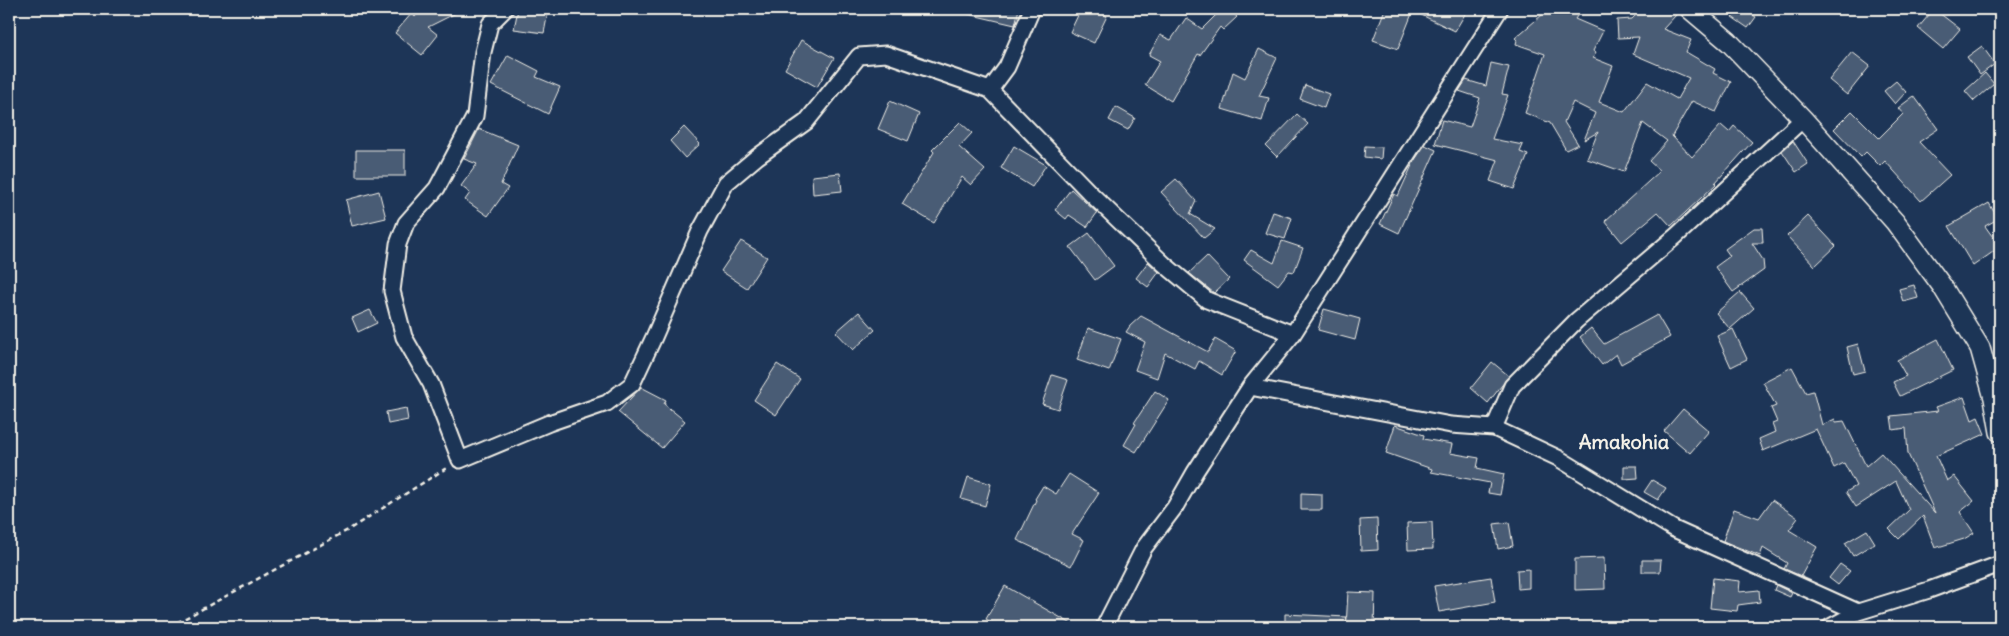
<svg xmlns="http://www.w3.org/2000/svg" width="2009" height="636" font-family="Delius,sans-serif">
	<rect width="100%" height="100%" fill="#1d3557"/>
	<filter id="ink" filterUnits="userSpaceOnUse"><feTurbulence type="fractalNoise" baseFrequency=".02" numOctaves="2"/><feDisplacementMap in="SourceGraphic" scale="10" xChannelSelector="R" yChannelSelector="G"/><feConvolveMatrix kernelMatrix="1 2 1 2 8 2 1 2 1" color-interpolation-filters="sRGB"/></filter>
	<g filter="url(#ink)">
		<path fill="#485b74" stroke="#f4f1e8" d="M421 9H464L428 27 438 35 422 55 395 33 412 13 415 17Z
			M518 9H532L548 12 544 33 514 29Z
			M969 9H1019L1015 25 968 14Z
			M1081 9H1092L1107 16 1094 43 1070 32Z
			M1222 9H1233L1231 11 1237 17 1223 30 1220 27 1200 55 1198 54 1171 101 1145 85 1160 61 1149 55 1160 35 1171 40 1186 18 1202 29Z
			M1385 9H1468L1455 31 1413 11 1398 49 1373 40Z
			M1549 9H1582L1575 19 1603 31 1593 51 1596 53 1593 58 1613 66 1599 102 1624 112 1647 82 1677 99 1689 78 1633 54 1639 37 1618 38 1617 20 1632 19 1642 9H1669L1676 15 1663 29 1691 40 1686 52 1715 69 1713 73 1731 82 1716 112 1692 101 1672 136 1692 157 1721 125 1729 132 1734 126 1752 142 1715 183 1716 184 1671 226 1658 212 1622 242 1605 221 1660 171 1649 161 1667 141 1643 123 1624 172 1587 159 1598 132 1584 140 1595 113 1573 102 1564 122 1578 144 1566 150 1550 123 1525 113 1545 54 1516 44 1517 40 1515 38Z
			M1738 9H1744L1756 17 1748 28 1732 17Z
			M1934 9 1960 29 1943 49 1918 28Z
			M801 40 834 58 817 87 785 69Z
			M1982 46 1995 64 1980 75 1967 57Z
			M1259 49 1277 58 1259 96 1269 98 1262 121 1222 109 1233 72 1245 78Z
			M1852 52 1870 66 1847 95 1829 80Z
			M508 55 539 71 536 77 560 87 548 114 491 85Z
			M1491 63 1509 67 1502 94 1508 95 1492 139 1523 145 1520 152 1528 155 1514 189 1490 181 1498 160 1435 144 1442 120 1470 127 1480 98 1459 91 1466 80 1486 86Z
			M1985 73 1994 84 1974 101 1965 91Z
			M1896 81 1906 92 1895 104 1884 91Z
			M1305 85 1329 94 1324 108 1300 99Z
			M1914 96 1938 129 1919 142 1950 175 1921 201 1885 161 1880 166 1866 152 1861 157 1834 129 1852 111 1879 138 1903 114 1898 108Z
			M890 101 919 114 908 141 878 129Z
			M1116 107 1135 118 1128 130 1109 120Z
			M1297 114 1308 124 1277 157 1266 146Z
			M960 122 972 133 959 147 985 170 971 185 962 177 934 223 902 204 934 152 932 150Z
			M684 127 700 144 685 158 670 141Z
			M479 129 518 145 501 184 508 188 488 216 465 200 470 193 461 186 477 164 464 159Z
			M1793 141 1808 164 1796 172 1782 151Z
			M1425 145 1436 150 1399 233 1380 224 1394 194 1398 196 1414 161Z
			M1014 146 1046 165 1032 187 1001 168Z
			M1365 146 1382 147 1381 159 1364 157Z
			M356 150H405V176H356Z
			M840 173 842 191 813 194 812 176Z
			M1176 179 1196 201 1190 214 1215 229 1204 238 1161 192Z
			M1071 189 1097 213 1087 227 1069 215 1066 219 1055 210Z
			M379 191 386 218 352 226 346 200Z
			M1989 203 1998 219 1985 226 2000 247 1973 266 1949 226Z
			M1273 212 1292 218 1285 239 1265 233Z
			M1808 216 1836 246 1815 266 1787 236Z
			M1754 228H1762L1763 243H1752L1763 260 1764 270 1733 292 1715 267 1730 256 1725 249Z
			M1089 233 1114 266 1095 280 1070 247Z
			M741 241 767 257 747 288 721 271Z
			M1282 241 1303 248 1294 272 1289 271 1278 285 1244 260 1251 250 1274 263Z
			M1207 256 1229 279 1214 293 1189 273Z
			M1148 262 1159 272 1148 287 1136 278Z
			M1914 285 1918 298 1903 302 1899 289Z
			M1740 292 1754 308 1730 329 1716 313Z
			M1324 309 1360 319 1355 340 1318 330Z
			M370 310 377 323 358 332 352 318Z
			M859 312 875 330 853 350 836 332Z
			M1657 315 1670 337 1621 364 1616 354 1602 365 1580 337 1591 328 1604 344Z
			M1141 316 1208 352 1215 339 1236 351 1222 375 1199 361 1195 369 1165 353 1157 378 1135 370 1145 342 1126 332 1130 326Z
			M1088 328 1121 339 1109 371 1077 360Z
			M1733 329 1747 359 1731 367 1717 336Z
			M1938 339 1953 370 1900 396 1893 382 1906 376 1897 360Z
			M1858 344 1865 371 1853 374 1847 347Z
			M1492 362 1509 376 1488 403 1471 388Z
			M777 364 800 379 776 415 754 400Z
			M1792 367 1806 393 1813 391 1822 425 1835 419 1836 422 1844 421 1866 466 1881 453 1935 513 1908 454 1906 428 1893 430 1891 416 1938 411 1936 407 1964 397 1972 420 1978 417 1985 434 1936 456 1947 481 1954 476 1974 501 1960 512 1974 533 1964 539 1935 548 1923 516 1899 539 1889 529 1909 510 1896 481 1856 507 1846 492 1856 486 1844 463 1834 468 1816 429 1763 451 1759 439 1775 432 1772 424 1777 422 1771 408 1776 406 1763 382Z
			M1052 375 1068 380 1058 409 1042 404Z
			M641 387 666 400 664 404 685 421 662 448 618 412Z
			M1155 391 1169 400 1136 452 1124 445 1136 424 1134 423Z
			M406 408 408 420 388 424 386 412Z
			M1683 409 1709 431 1690 453 1664 431Z
			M1395 425 1424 435 1423 439 1452 444 1450 453 1479 458 1477 468 1504 474 1500 495 1488 493 1490 483 1431 472 1432 469 1386 453Z
			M1624 466H1637L1638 478 1624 479Z
			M1069 474 1099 493 1072 534 1084 540 1071 566 1017 540 1036 500 1035 499 1043 486 1056 494Z
			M968 477 991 484 985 506 961 499Z
			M1652 480 1666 488 1658 500 1644 492Z
			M1301 493 1322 494V510H1301Z
			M1772 500 1798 518 1789 530 1817 547 1801 576 1784 569 1787 563 1763 548 1760 556 1723 541 1734 509 1759 518Z
			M1377 519 1378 550 1361 551 1360 520Z
			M1432 522 1433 549 1408 550 1407 523Z
			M1509 522 1513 546 1498 549 1494 524Z
			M1867 530 1875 543 1853 556 1845 543Z
			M1604 558 1605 589 1575 590V559Z
			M1642 560H1661L1660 572H1642Z
			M1840 564 1850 571 1838 585 1829 578Z
			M1529 569V588L1518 589 1517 570Z
			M1491 577 1495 602 1439 612 1434 586Z
			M1713 578 1740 581 1739 592 1759 590 1760 602 1738 605 1737 611 1710 608Z
			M1776 585 1792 593 1790 597 1774 590Z
			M1005 586 1077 627H999L986 619Z
			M1348 592 1375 593 1374 627H1346Z
			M1285 614 1347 617 1346 627H1285Z"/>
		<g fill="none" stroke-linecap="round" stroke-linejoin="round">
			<g stroke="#f4f1e8" stroke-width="19">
				<path id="minor" d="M505 9 490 24 483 52 475 116 437 188 406 223 398 244 392 291 404 337 431 384 460 460 549 423 607 403 632 384 654 337 700 231 726 183 757 157 806 122 859 56 886 54 990 90 1091 194 1164 264 1207 300 1293 334
					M990 90 1007 67 1032 9
					M1250 387 1451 425 1494 428 1558 458 1674 529 1858 612
					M1494 428 1512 386 1576 321 1676 236 1803 119
					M1104 627 1144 548 1175 507 1195 472 1250 387 1293 334 1500 9
					M1830 627 1858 612 1929 590 2000 564"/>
			</g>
			<g stroke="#f4f1e8" stroke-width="22">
				<path id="tertiary" d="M1690 9 1729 42 1803 119 1895 222 1942 286 1980 348 1994 398 2000 432"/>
			</g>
			<path stroke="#f4f1e8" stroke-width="2.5" stroke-dasharray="5 4" stroke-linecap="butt" d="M169 627 348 530 448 467"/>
			<use href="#minor" stroke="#1d3557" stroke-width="15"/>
			<use href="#tertiary" stroke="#1d3557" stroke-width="19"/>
		</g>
	</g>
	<g text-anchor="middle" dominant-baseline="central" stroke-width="4" stroke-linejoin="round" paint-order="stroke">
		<g font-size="20" font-weight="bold" fill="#f4f1e8" stroke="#1d3557">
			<text x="1624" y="441">Amakohia</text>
		</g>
	</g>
	<rect width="2009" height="636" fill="none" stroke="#1d3557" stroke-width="30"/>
	<rect x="15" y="15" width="1979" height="606" fill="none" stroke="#f4f1e8" stroke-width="2" filter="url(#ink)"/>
</svg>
